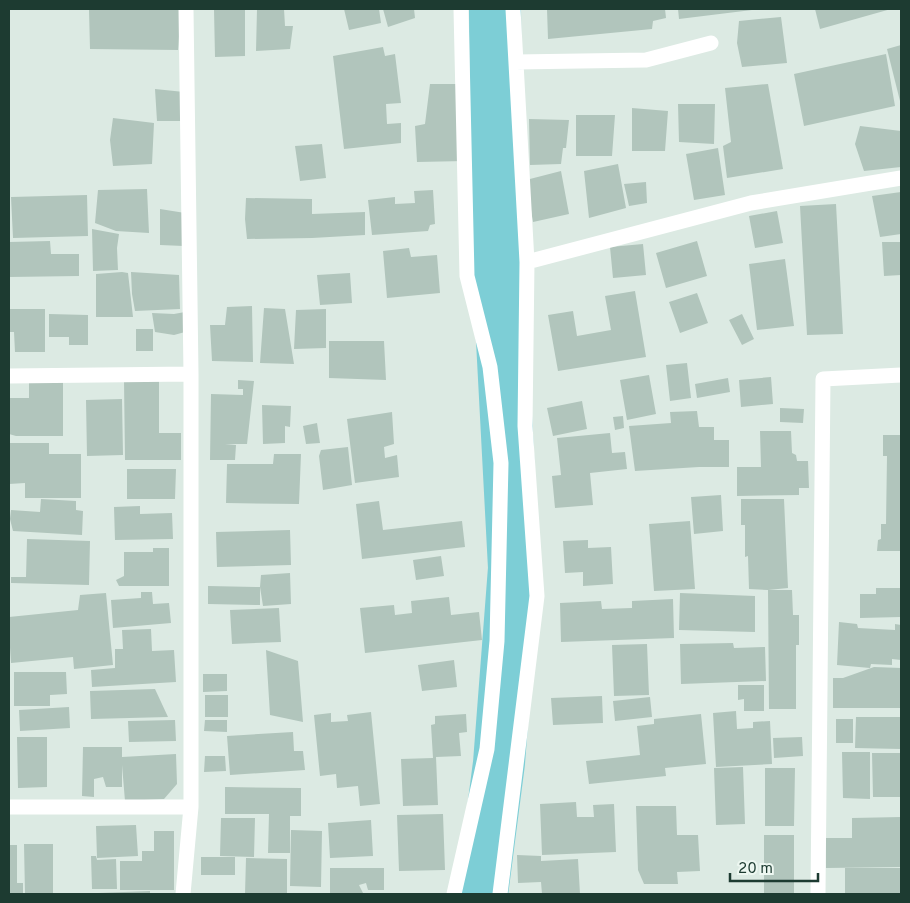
<svg xmlns="http://www.w3.org/2000/svg" width="910" height="903" font-family="Overpass,sans-serif">
	<rect width="100%" height="100%" fill="#dceae3"/>
	<g fill="none" stroke-linecap="round" stroke-linejoin="round">
		<path stroke="#7dced6" stroke-width="52" d="M482 894 499 763 514 568 497 246 495 9"/>
	</g>
	<path fill="#b1c5bc" d="M89 9H181L178 50 90 49Z
		M214 9H245V56L215 57Z
		M257 9H284L285 26H293L290 49 256 51Z
		M344 9H379L381 23 349 30Z
		M383 9H414L415 18 388 27Z
		M547 9H665L666 18 653 21 652 29 548 39Z
		M678 9H752V10L679 19Z
		M815 9H891L820 29Z
		M781 17 787 63 742 67 737 43 739 21Z
		M901 45V105L887 49Z
		M383 47 385 56 395 54 401 103 386 104 387 124 401 123V143L344 149 333 56Z
		M886 54 895 106 804 126 794 74Z
		M430 84H460L465 161 417 162 415 126 425 124Z
		M768 84 783 169 727 178 723 146 731 142 725 88Z
		M155 89 184 92V121H157Z
		M678 104H715L714 144 679 142Z
		M632 108 668 111 665 151H632Z
		M576 115H615L612 156H576Z
		M113 118 154 123 152 164 113 166 110 140Z
		M529 119 569 120 566 148H563L561 164 530 165Z
		M860 126 901 131V167L864 171 855 144Z
		M322 144 326 178 300 181 295 146Z
		M718 148 725 195 694 200 686 154Z
		M618 164 626 208 589 218 584 171Z
		M561 171 569 214 533 222 526 180Z
		M646 182 647 203 629 206 624 184Z
		M147 189 149 233 116 231 95 223 98 190Z
		M433 190 435 224 430 225 428 231 372 235 368 200 395 197V204L415 203 414 191Z
		M901 192V234L880 237 872 196Z
		M87 195 88 236 13 238 11 197Z
		M246 198 312 199V214L365 212V235L312 238 247 239 245 219Z
		M836 204 843 334 807 335 800 206Z
		M160 209 185 213 184 246 160 245Z
		M777 211 783 243 755 248 749 216Z
		M92 229 119 234 117 248 118 270 93 271Z
		M50 241 51 254H79V276L9 277V242Z
		M697 241 707 276 666 288 656 253Z
		M882 242H901V275L884 276Z
		M643 244 646 275 613 278 610 247Z
		M409 248 411 257 437 255 440 293 387 298 383 251Z
		M785 259 794 326 757 330 749 264Z
		M122 272 128 273 133 317H96V274Z
		M131 272 179 275 180 309 135 311 132 294Z
		M350 273 352 303 320 305 317 275Z
		M635 291 646 357 558 371 548 315 573 311 577 336 611 330 605 296Z
		M697 293 708 323 680 333 669 302Z
		M252 306 253 362 212 361 210 325H225L227 307Z
		M264 308 285 309 294 364 260 363Z
		M9 309H45V352H15L14 332H9Z
		M326 309V348L294 349 296 310Z
		M185 312V332L174 335 155 332 152 313 174 314Z
		M49 314 88 315V345H69V337H49Z
		M742 314 754 339 742 345 729 320Z
		M136 329H153V351H136Z
		M329 341H384L386 380 329 378Z
		M687 363 691 398 670 401 666 365Z
		M649 375 656 414 627 420 620 380Z
		M29 377 63 378V436H16L9 434V398H29Z
		M771 377 773 404 741 407 739 380Z
		M728 378 730 392 697 398 695 384Z
		M124 380H159V433H181V460H125Z
		M238 380 254 381 247 444H225L236 445 235 460H210L211 394 243 395V389H238Z
		M122 399 123 455 87 456 86 400Z
		M582 401 587 429 553 436 547 408Z
		M262 405 291 406 290 427 285 426V443L263 444Z
		M780 408 804 409 803 423 780 422Z
		M697 411 699 427H714V440H729V467H699L635 471 629 426 671 423 670 412Z
		M392 412 394 444 384 447 385 458 397 455 399 477 355 483 347 419Z
		M623 416 624 428 615 430 613 417Z
		M317 423 320 443 306 444 303 426Z
		M760 431H791L792 453 796 455 797 461H808L809 488H799V495L737 496V467H761Z
		M610 433 612 453 625 452 627 469 590 473 593 505 555 508 552 476 561 475 557 438Z
		M883 435H901V551H877L878 540 881 539V524H886L887 456H883Z
		M9 443H49V454H81V498H25V483L9 484Z
		M348 447 352 485 323 490 319 456 321 450Z
		M274 454H301L299 504 226 503 227 464H273Z
		M127 469H176L175 499H127Z
		M721 495 723 531 694 534 691 497Z
		M41 499 76 501V510L83 511 82 535 13 531 10 519 11 510 40 512Z
		M741 499H784L788 588 768 590 749 589 748 556 745 557V525H741Z
		M379 501 383 530 462 521 465 547 362 559 356 504Z
		M140 506V514L172 513 173 539 115 540 114 507Z
		M690 521 695 589 654 591 649 524Z
		M290 530 291 565 217 567 216 532Z
		M27 539 90 541 89 585 11 583V577H26Z
		M588 540V548L611 547 613 584 583 586V572L565 573 563 541Z
		M153 548H169V586H119L116 580 124 576V552H153Z
		M441 556 444 576 416 580 413 560Z
		M290 573 291 604 263 606 260 587 261 575Z
		M208 586 260 587V605L208 604Z
		M876 588H901V617L860 618V594H876Z
		M768 590H792L793 615H799V645H796V709H769Z
		M141 592H152L153 604 169 603 171 623 113 628 111 600 141 598Z
		M106 593 113 665 74 669 73 657 11 663 9 632V617L78 610 80 595Z
		M680 593 755 596V632L679 630Z
		M449 597 451 615 479 612 482 640 365 653 360 608 394 605 395 615 412 613 411 601Z
		M673 599 674 638 561 642 560 603 601 601 602 609 632 608V601Z
		M279 608 281 642 232 644 230 610Z
		M839 622 857 624 858 628 895 630V624L901 625V660L892 659V665L871 664 870 668 837 665Z
		M151 629 152 651 174 650 176 682 92 687 91 670 115 668V649H123L122 630Z
		M733 643 734 648 765 647 766 681 681 684 680 644Z
		M647 644 649 695 614 696 612 645Z
		M266 650 298 661 303 722 270 715Z
		M454 660 457 687 422 691 418 665Z
		M874 667 901 668V708H833V678H843Z
		M14 672H66L67 694 50 695V706H14Z
		M203 674H227V691L203 692Z
		M738 685H764V711H744V699L738 700Z
		M155 689 168 717 91 719 90 691Z
		M205 695H228V717H205Z
		M602 696 603 723 553 725 551 698Z
		M650 697 652 717 615 721 613 701Z
		M69 707 70 728 20 731 19 710Z
		M736 711 737 729 753 728V722L770 721 772 764 716 767 713 713Z
		M371 712 380 804 360 806 358 786 337 788 336 774 320 776 314 715 331 713V722L348 721 347 715Z
		M466 714 467 732 459 733 461 756 436 757 438 805 403 806 401 759 433 758 431 725 435 724V716Z
		M701 714 706 764 665 768 666 776 589 784 586 761 640 755 637 726 654 724V719Z
		M856 717H901V749L855 748Z
		M836 719H853V743H836Z
		M175 720 176 741 129 742 128 721Z
		M205 720H227V732L204 731Z
		M293 732 294 751H303L305 770 230 775 227 736Z
		M17 737H47V787L18 788Z
		M802 737 803 756 774 758 773 738Z
		M83 747H122V757L176 754 177 784 164 799 125 801 122 765V787H106L103 777 94 779V797L82 796Z
		M842 752H870V799L843 798Z
		M872 753H901V797H873Z
		M205 756H225L226 771 204 772Z
		M743 767 745 824 716 825 714 768Z
		M765 768H795L794 826H765Z
		M225 787 301 788V816H290V853H268L269 814H225Z
		M576 802 577 817H594L593 805 614 804 616 852 542 855 540 804Z
		M636 806H676L677 835H698L700 871 677 872 678 884H644L638 870Z
		M443 814 445 870 399 871 397 815Z
		M901 817V867L826 868 825 838H852V818Z
		M221 818H255L254 857 220 856Z
		M371 820 373 856 330 858 328 823Z
		M136 825 138 856 97 858 96 826Z
		M291 830 322 831 321 887 290 886Z
		M154 831H174V890H120V861H142V851H154Z
		M764 835H794V893H764Z
		M24 844H53V894H25Z
		M9 845H17V883H23V893H9Z
		M517 855 541 856V861L578 859 580 894H542L541 882 518 883Z
		M91 856H96L97 860 116 859 117 889H92Z
		M201 857H235V875H201Z
		M246 858 287 859V894H245Z
		M330 868H384V890H368L366 883 359 885 363 893 362 894H330Z
		M845 868H901V894H845Z
		M150 891V894H98V893Z"/>
	<g fill="none" stroke-linecap="round" stroke-linejoin="round">
		<path stroke="#fff" stroke-width="15" d="M516 62 646 60 711 43
			M527 262 751 203 901 178
			M9 376 191 374
			M9 807H191
			M183 894 191 807V374L186 9
			M454 894 487 749 497 641 501 463 490 367 467 276 461 9
			M500 894 537 596 525 426 527 262 513 9
			M818 894 823 379 901 375"/>
	</g>
	<rect width="910" height="903" fill="none" stroke="#1d3b31" stroke-width="20"/>
	<path d="M730 873v8h88v-8" fill="none" stroke="#1d3b31" stroke-width="2.5"/>
	<text x="738" y="873" font-size="15" fill="#1d3b31" stroke="#edf7f1" stroke-width="4" paint-order="stroke">20 m</text>
</svg>
